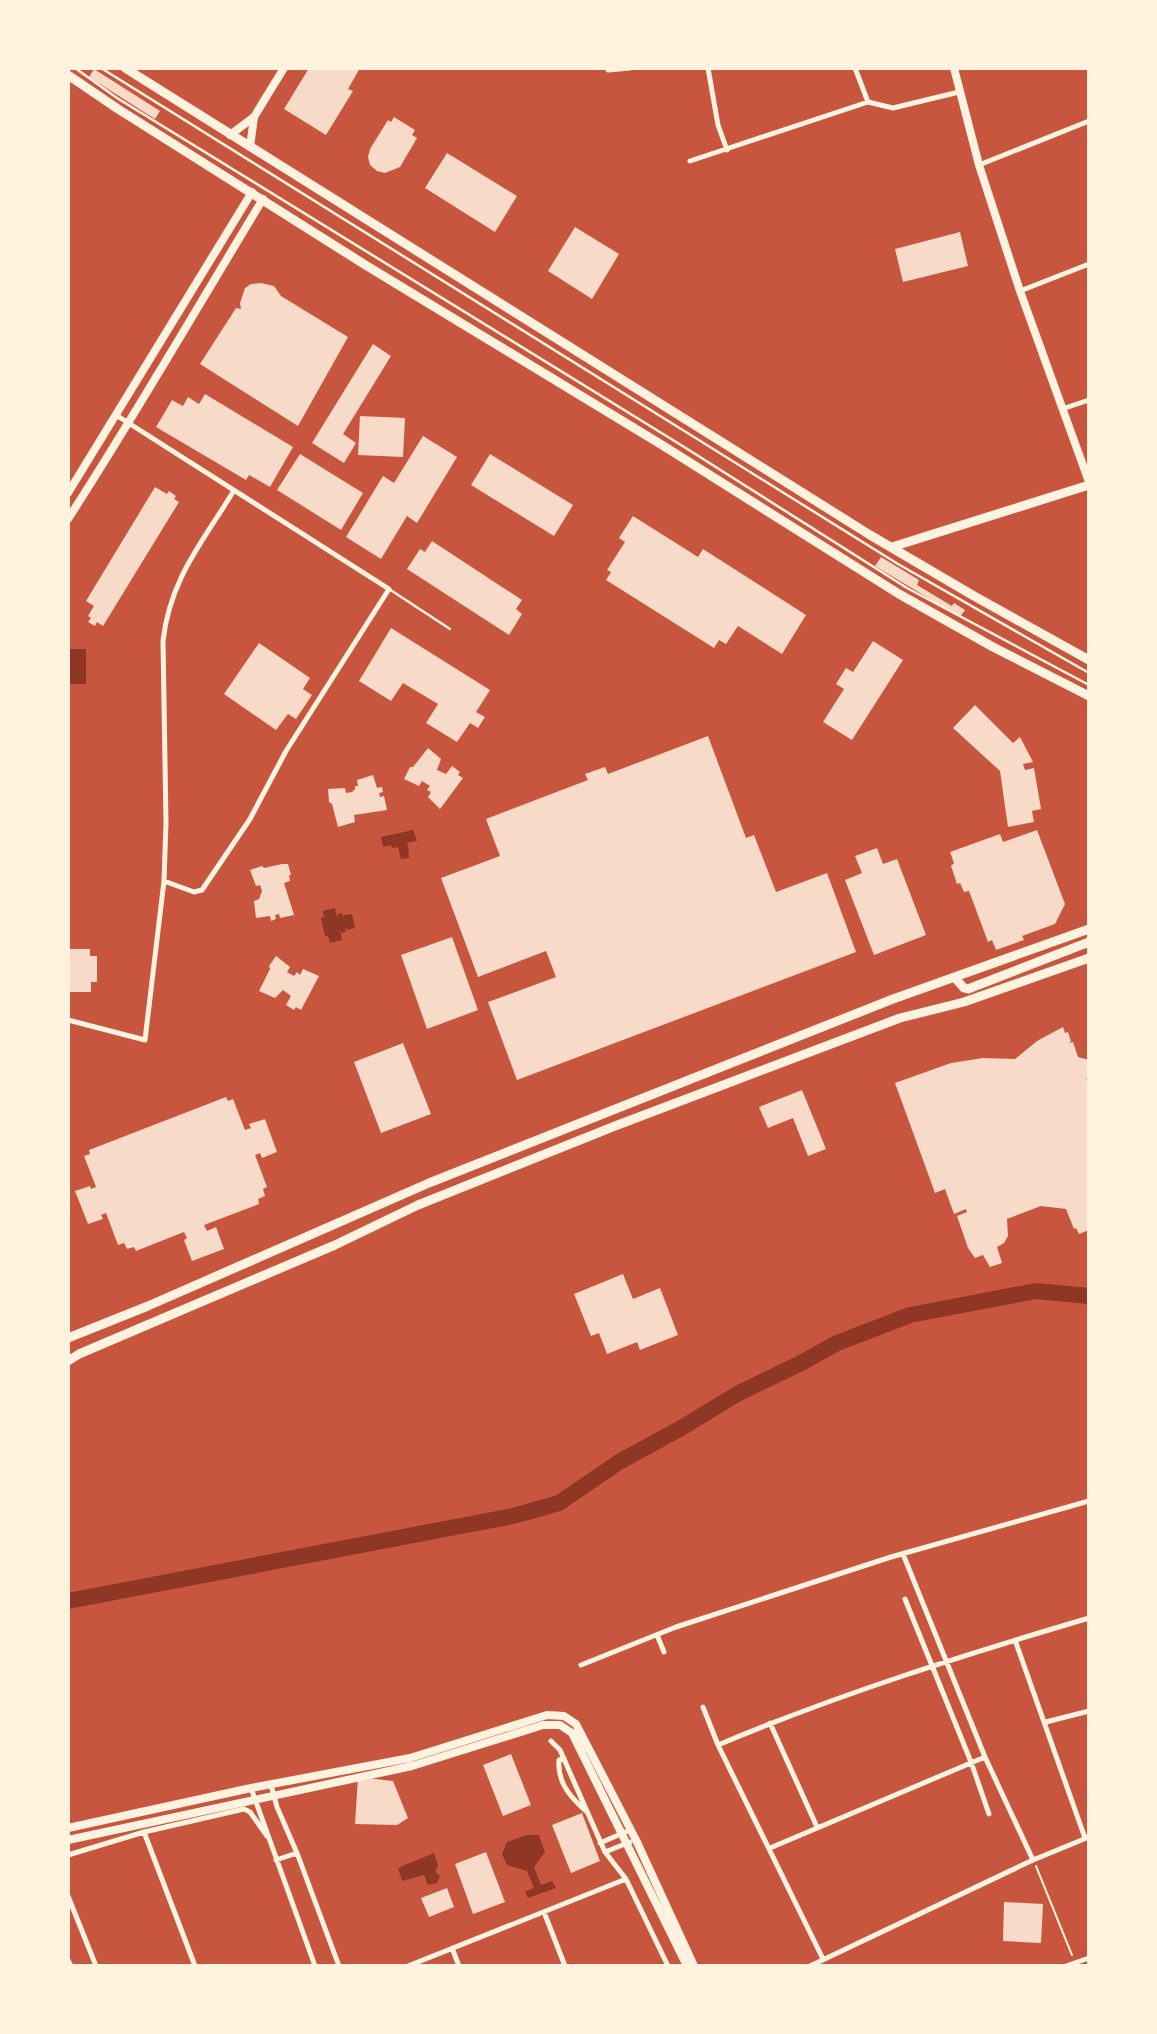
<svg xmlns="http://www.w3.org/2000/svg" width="1157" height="2034" font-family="Merriweather,serif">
	<rect width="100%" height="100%" fill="#c8553d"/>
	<path fill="#8f3625" d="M68 649H86V684H68Z
		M413 830 417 841 406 843 408 844 409 858 401 859 398 847 392 848 391 845 383 847 381 837Z
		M335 908 337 918 338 914 342 913 344 918V915L352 914 355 928 347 930 345 927 346 932 342 933 340 930 342 940 330 943 328 936H325L321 918 324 917 323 911Z
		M526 1835H539L545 1852 534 1867 541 1885 552 1881 556 1888 528 1898 525 1892 534 1888 527 1871 507 1865 502 1854 507 1842Z
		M434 1853 438 1865 435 1872 440 1876 437 1883 428 1885 424 1875 402 1881 398 1868Z"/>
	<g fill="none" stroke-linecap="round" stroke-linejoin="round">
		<path stroke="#8f3625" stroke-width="16" d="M68 1601 513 1516 559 1503 619 1462 683 1427 737 1394 803 1362 837 1343 910 1315 1036 1291 1089 1296"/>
	</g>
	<path fill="#f7dbc8" d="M309 68H360L348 89 353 91 326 135 284 109Z
		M94 69 160 111 155 119 89 77Z
		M394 117 415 130 412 135 417 138 400 167 385 173 377 171 370 165 368 157 370 149 388 120 391 122Z
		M447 153 517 196 495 232 425 188Z
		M575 227 619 254 592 299 548 271Z
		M960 232 968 266 903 282 895 249Z
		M261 283 274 286 281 296 348 337 298 426 200 364 236 308 241 309 240 303 245 288 251 284Z
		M373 344 391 356 343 434 356 443 344 463 312 443Z
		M205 394 293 447 270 487 249 475 246 480 156 427 172 400 183 406 188 397 199 404Z
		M360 416 405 418 403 457 358 455Z
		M423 436 457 457 417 523 407 516 381 559 346 537 383 476 394 483Z
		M300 454 363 493 341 530 277 490Z
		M490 454 573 505 554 536 471 485Z
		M155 487 167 494 169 491 176 496 174 499 179 502 103 626 97 622 95 626 88 622 91 618 88 616 94 606 86 601Z
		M633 516 698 557 703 549 806 615 782 654 738 626 726 644 719 640 714 648 606 580 611 572 607 570 625 542 619 538Z
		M432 541 522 600 516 609 522 614 509 635 407 569 420 549 425 552Z
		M881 557 919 580 917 585 952 606 954 603 965 610 960 617 875 566Z
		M391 628 490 690 476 712 485 717 478 728 470 723 457 742 426 723 438 704 403 683 391 701 359 681Z
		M873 641 903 660 852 740 823 722 844 689 836 684 846 668 853 672Z
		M259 643 310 678 303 689 312 695 296 719 288 714 276 730 224 694Z
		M975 705 1013 743 1020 737 1033 762 1023 764 1025 770 1034 768 1041 809 1032 811 1034 822 1008 827 1000 771 953 728Z
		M708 736 746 838 754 835 776 892 827 873 856 952 517 1080 488 1002 556 977 546 951 478 977 441 878 500 856 486 819 588 780 585 774 605 767 608 774Z
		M428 748 441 759 437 770 446 774 452 766 460 772 458 775 463 778 440 809 428 797 431 792 427 790 430 786 422 781 419 786 404 779 410 767H413Z
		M373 775 377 788 382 787 383 792 379 793 380 797 384 796 387 810 354 815 355 822 338 827 332 804 329 802 328 789 345 788 346 793 352 792 355 789V786H358L357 780Z
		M1037 830 1065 904 1055 924 1022 936 1024 940 996 950 992 940 988 942 969 891 964 892 960 883 957 884 951 866 954 863 950 852 1000 834 1003 842Z
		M877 848 883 864 897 859 926 935 874 955 845 880 862 873 855 856Z
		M282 864H288L291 875H289L290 881 284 883 294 915 280 918 279 914 275 915 276 919 271 921 270 916 256 918 254 901 259 899 262 891 260 885 256 886 250 870 262 866 264 868Z
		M452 937 478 1010 427 1029 401 955Z
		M68 949H90V956H97V982H91V992H68Z
		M276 956 290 967 287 972 294 976 297 972 300 975 303 969 319 976 301 1010 296 1007 294 1010 286 1005 291 996 283 990 275 998 259 991 270 969 269 966Z
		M1063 1027 1065 1033 1068 1032 1071 1041 1069 1043 1073 1042 1078 1057 1089 1060V1076L1086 1079 1089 1081V1230L1079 1234 1076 1228 1074 1229 1066 1209 1041 1206 1007 1219 1008 1236 1004 1243 997 1247 1002 1263 990 1267 983 1255 975 1258 968 1248 957 1216 967 1212 966 1209 954 1214 945 1189 935 1193 895 1083 951 1063 983 1058 1015 1059 1037 1041Z
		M403 1043 431 1114 381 1133 354 1062Z
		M802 1090 826 1149 808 1156 793 1118 768 1128 759 1107Z
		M226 1097 228 1101 233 1099 245 1130 251 1128 249 1124 265 1119 277 1152 262 1158 260 1153 255 1155 267 1187 263 1189 265 1196 258 1199 259 1204 204 1225 207 1231 216 1227 224 1249 192 1261 184 1240 187 1238 184 1232 136 1251 134 1247 127 1249 124 1243 118 1245 106 1213 101 1215 103 1219 88 1224 75 1191 90 1186 91 1189 96 1187 84 1156 90 1154 89 1150Z
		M623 1274 633 1299 660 1288 678 1335 640 1350 637 1342 607 1354 599 1333 591 1336 574 1294Z
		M511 1754 531 1805 503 1816 483 1765Z
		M358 1777 393 1781 408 1818 397 1825 355 1824Z
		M582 1813 600 1861 571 1873 552 1825Z
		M486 1852 505 1902 473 1914 455 1864Z
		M447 1888 454 1907 429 1917 421 1898Z
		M1004 1902 1043 1904 1041 1943 1003 1941Z"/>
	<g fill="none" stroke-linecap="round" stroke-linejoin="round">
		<path stroke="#fff3e0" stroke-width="2" d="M1036 1866 1072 1955"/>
		<path stroke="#fff3e0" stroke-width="2.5" d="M75 68 117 98 681 445 907 588 1089 685
			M101 68 898 564 1089 673
			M389 589 450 629"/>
		<path stroke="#fff3e0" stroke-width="5" d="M708 68 718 125 727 150
			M855 68 868 102
			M608 70 630 68
			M690 161 868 102 893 108 959 92
			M979 165 1089 121
			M1020 291 1089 264
			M1062 409 1089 400
			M116 415 389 589 286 751 250 819 202 890 194 892 164 881
			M68 1020 145 1040 164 881 166 823 163 641C170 579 202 543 233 492
			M903 1554 985 1757 1033 1860
			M905 1599 971 1762 989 1814
			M657 1635 664 1652
			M1015 1640 1085 1838
			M581 1665 676 1627 891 1557 1089 1501
			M703 1707 718 1745 823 1959
			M1046 1722 1089 1711
			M770 1723 817 1827
			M551 1741 560 1750 605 1852 626 1879 668 1966
			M718 1745C839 1694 964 1655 1089 1618
			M564 1758 559 1760C557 1782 570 1797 586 1811
			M271 1785 277 1807 297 1853 339 1966
			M251 1788 315 1966
			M144 1832 195 1966
			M600 1843 630 1830
			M770 1848 985 1757
			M605 1852 630 1842
			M68 1855 144 1832 244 1809 250 1812 267 1836
			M276 1860 297 1853
			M68 1896 96 1966
			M544 1912 565 1966
			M452 1948 459 1966
			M68 1960 71 1966
			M408 1966 626 1879
			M810 1966 1033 1860 1089 1837
			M1066 1966 1089 1958"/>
		<path stroke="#fff3e0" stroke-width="8" d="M954 68 979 165 1020 291 1089 482
			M230 135 254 117 284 68
			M250 147 254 117
			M68 493 252 192
			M68 519C136 414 198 306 263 199
			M68 1828 251 1788 410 1758 547 1715 564 1716 576 1724 636 1840 694 1966
			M68 1840 412 1766 543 1725H560L572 1733 687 1966"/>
		<path stroke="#fff3e0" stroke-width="9" d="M125 68 870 535 974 596 1089 660
			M68 75 118 109 367 266 662 445 899 594 993 647 1089 696
			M892 547 1089 485
			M955 978 964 988 968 989 1089 942
			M68 1338 148 1306 429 1183 893 999 1089 929
			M68 1361 79 1354 335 1245 418 1205 615 1126 900 1018 964 1002 1089 958"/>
	</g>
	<rect width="1157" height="2034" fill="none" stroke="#fff3e0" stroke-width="140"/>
</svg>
